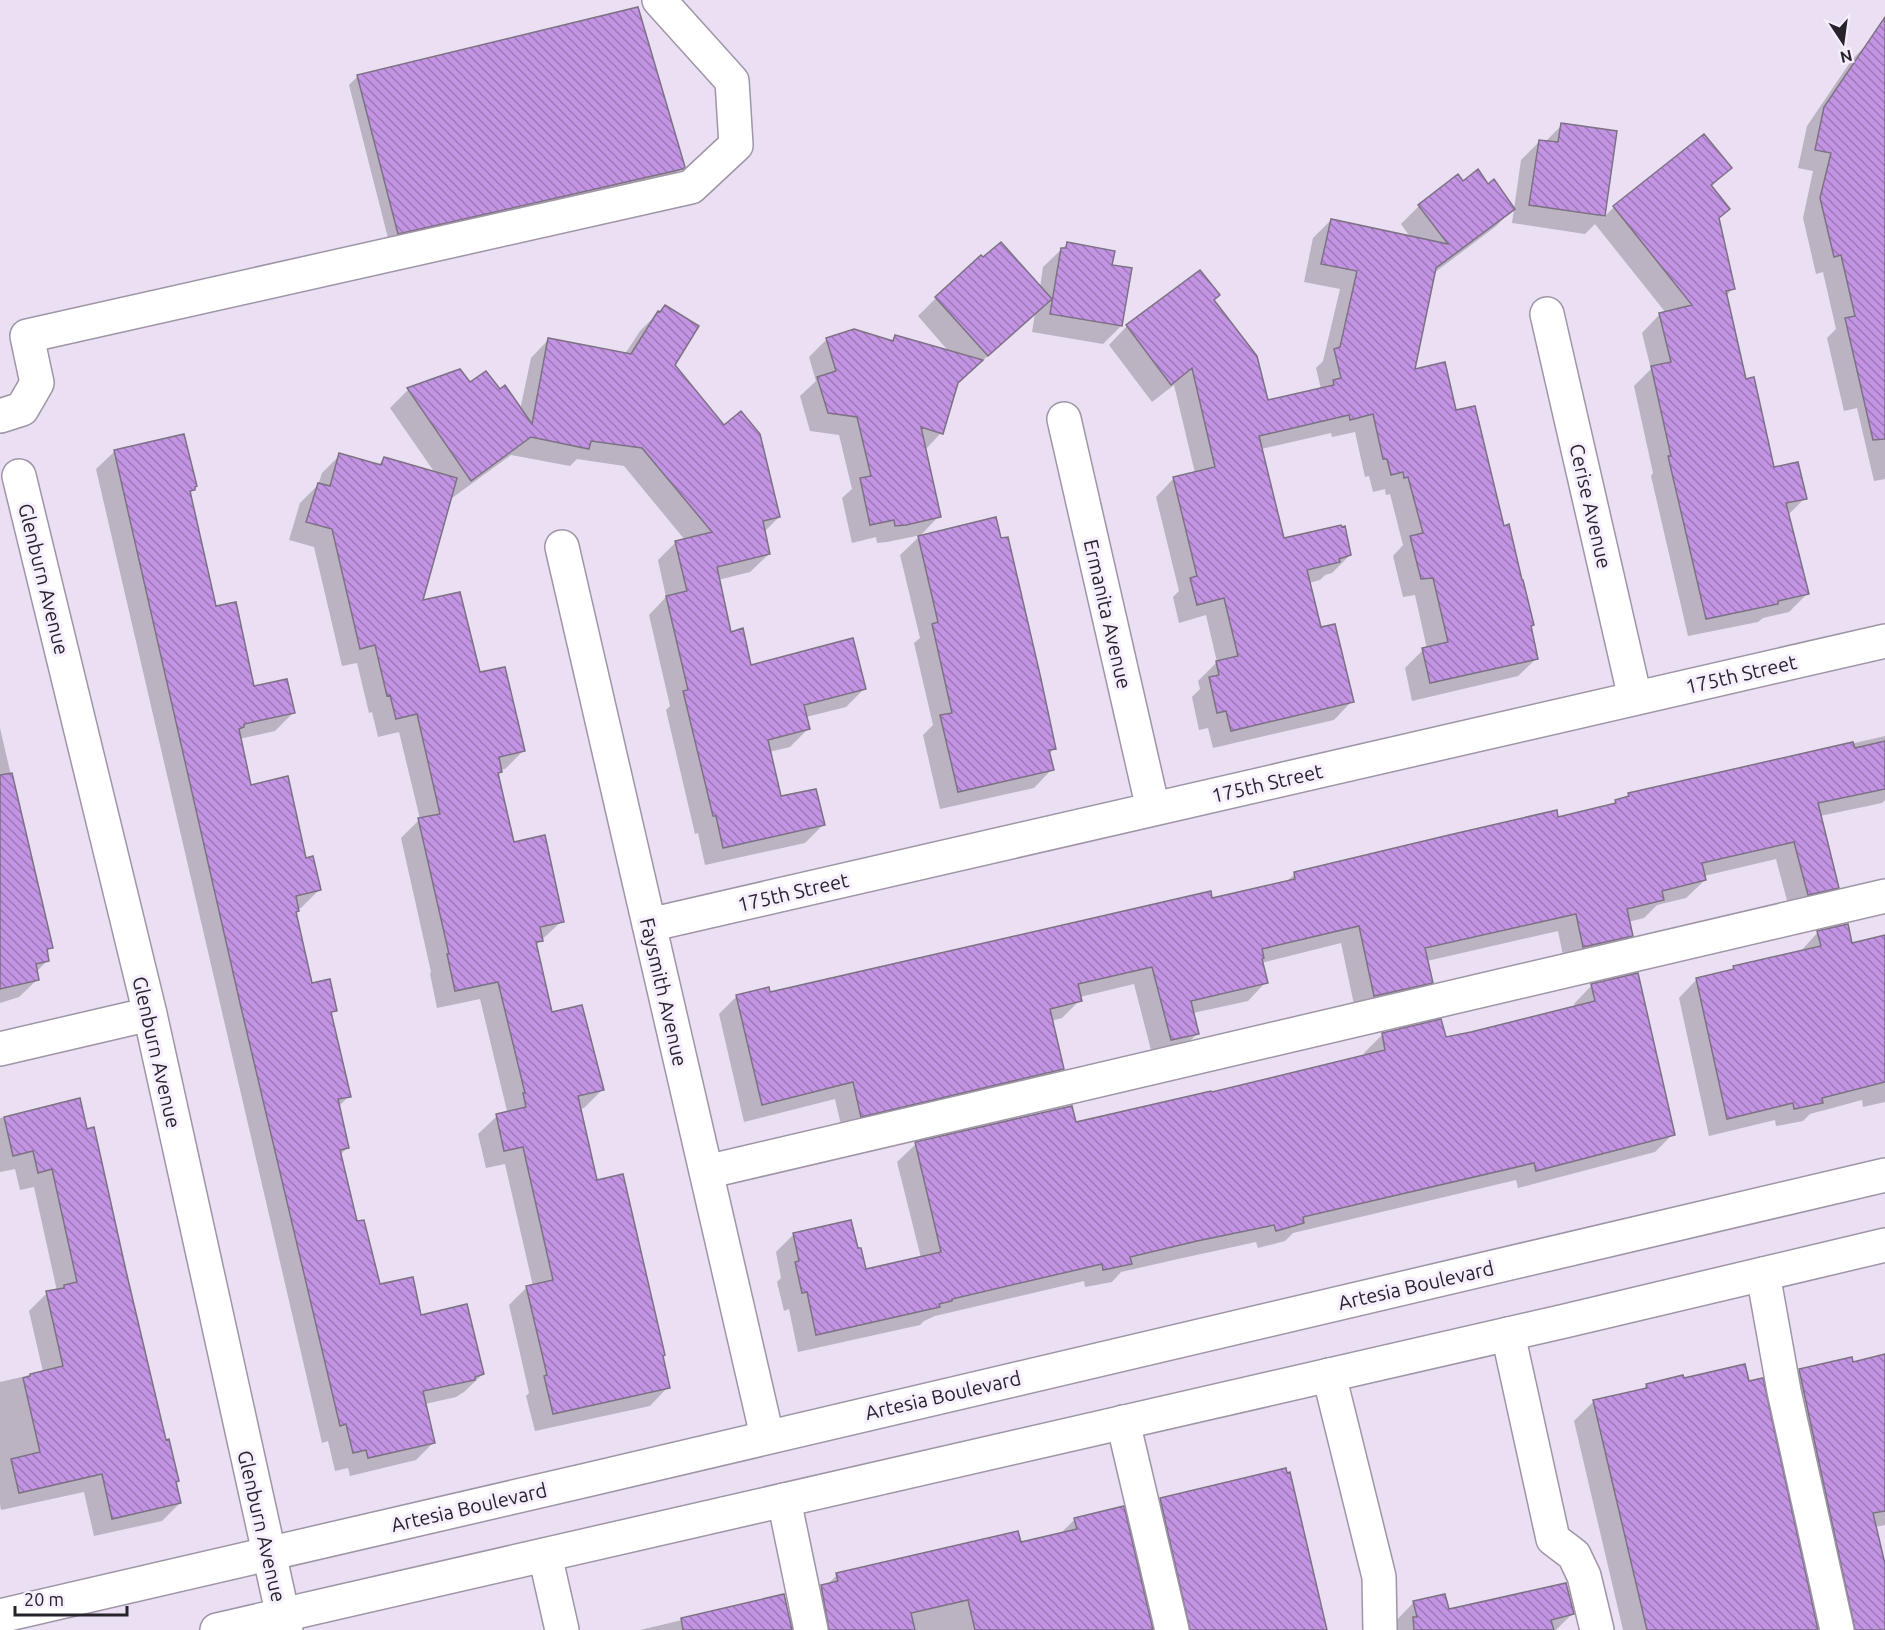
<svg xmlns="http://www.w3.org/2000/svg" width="1885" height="1630" font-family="Ubuntu,sans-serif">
	<defs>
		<pattern id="building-back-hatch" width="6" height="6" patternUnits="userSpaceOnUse" patternTransform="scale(1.5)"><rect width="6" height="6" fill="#c394e3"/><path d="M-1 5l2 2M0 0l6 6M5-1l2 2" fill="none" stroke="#9e78b8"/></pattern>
	</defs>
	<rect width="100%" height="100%" fill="#eadff3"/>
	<path fill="#0003" d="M1869 42 1885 53V479L1874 481 1857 408 1844 411 1827 338 1836 329 1823 272 1816 274 1803 218 1813 171 1798 168 1807 126 1851 61Z
		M358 76 683 166 672 177 389 242 349 85Z
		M1562 125 1615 132 1603 218 1614 207 1704 136 1730 168 1711 187 1728 209 1717 220 1733 288 1726 296 1745 381 1773 469 1805 498 1788 515 1807 594 1789 612 1763 618 1758 622 1688 636 1651 476 1653 473 1634 386 1651 369 1642 333 1660 314 1666 313 1595 224 1585 234 1512 223 1521 160 1540 141 1545 142Z
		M1462 183 1488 186 1514 208 1495 227 1434 273 1414 371 1455 412 1529 627 1537 658 1518 676 1412 701 1405 668 1423 650 1427 649 1415 595 1403 597 1393 556 1403 545 1390 494 1386 495 1385 489 1373 492 1369 476 1365 477 1355 432 1332 437 1331 433 1261 449 1283 540 1350 555 1332 573 1325 575 1320 580 1309 583 1320 629 1352 701 1334 720 1213 748 1208 728 1199 730 1192 697 1200 689 1198 681 1217 662 1206 615 1179 623 1173 597 1179 591 1156 497 1174 478 1195 473 1174 385 1152 402 1109 345 1127 326 1200 272 1213 301 1267 402 1321 389 1316 368 1323 361 1340 289 1304 282 1313 238 1331 220 1411 238 1401 224 1419 206Z
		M1067 244 1110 266 1121 326 1103 344 1032 332 1035 313 956 385 941 433 925 450 939 516 919 537 1055 748 1049 754 1052 769 1034 788 940 809 923 735 933 725 914 643 920 638 900 555 921 535 887 542 877 543 876 537 852 543 842 498 852 489 839 435 810 431 800 396 816 381 809 357 827 339 890 342 895 337 950 353 918 316 936 298 1040 288 1043 267Z
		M665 306 673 365 779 517 764 532 769 554 750 572 718 580 730 633 750 667 864 689 846 707 806 717 808 729 790 747 769 752 780 798 823 825 805 843 705 865 698 833 695 834 666 710 670 706 649 615 666 597 658 560 676 542 685 540 624 466 577 459 570 466 511 455 452 498 451 496 421 602 479 674 524 750 505 769 500 770 497 775 513 844 562 921 535 946 551 1014 602 1090 584 1108 579 1109 596 1182 661 1357 668 1387 650 1406 535 1431 526 1396 529 1393 509 1305 527 1287 533 1286 505 1164 486 1168 478 1134 497 1116 504 1114 507 1111 480 999 437 1008 430 974 431 972 401 838 420 819 399 732 378 737 372 712 369 713 357 663 342 666 314 547 289 540 300 503 318 485 322 473 340 455 377 466 384 459 435 473 390 408 408 390 470 384 499 391 520 410 531 358 549 339 625 354 640 331Z
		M115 451 194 489 189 494 215 608 253 688 293 713 275 731 239 739 249 786 305 860 319 890 301 908 297 909 295 914 311 985 335 1010 330 1015 349 1096 338 1107 347 1148 340 1155 356 1223 379 1286 420 1316 483 1374 464 1392 456 1397 425 1404 434 1442 416 1460 350 1476 348 1468 335 1471 328 1441 322 1443 96 469Z
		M0 728 51 947 46 953 48 960 36 972 38 979 19 997 0 1003Z
		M1885 736V800L1882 803 1820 816 1837 887 1819 905 1790 912 1776 859 1704 876 1705 880 1686 898 1657 905 1644 918 1628 922 1631 935 1613 954 1565 965 1558 931 1427 961 1431 982 1413 1000 1356 1014 1341 943 1261 963 1266 982 1248 1001 1193 1013 1198 1033 1179 1052 1153 1058 1134 984 1080 997V1000L1062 1018 1051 1021 1062 1069 1044 1087 843 1134 835 1099 744 1122 719 1014 737 996 769 994 1211 900 1286 882 1295 874 1611 806 1616 801 1625 799 1629 795Z
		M1818 932 1851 944 1885 937V1102L1863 1107 1862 1100 1810 1114 1803 1121 1776 1126 1775 1120 1709 1136 1679 998 1697 979 1730 972 1734 968 1800 952Z
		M1592 985 1673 1134 1655 1152 1518 1188 1516 1180 1293 1233 1285 1241 1258 1248 1256 1242 1178 1259 1121 1272 1112 1282 1085 1287 1084 1281 935 1316 924 1321 920 1325 798 1352 789 1309 784 1311 777 1282 781 1278 776 1252 794 1234 857 1250 865 1271 921 1258 897 1162 916 1144 1075 1124 1211 1094 1365 1056 1364 1053 1383 1034 1444 1039 1575 1008 1574 1004Z
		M79 1099 165 1442 177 1481 175 1483 180 1503 162 1521 94 1536 84 1492 1 1510 0 1504V1382L43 1372 29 1311 47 1293 57 1291 34 1187 20 1190 15 1169 0 1172V1118Z
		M1885 1356V1525L1875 1527 1885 1571V1630H1832L1780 1390 1800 1370 1852 1364Z
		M1647 1385 1816 1630H1623L1574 1421 1594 1401 1642 1390Z
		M1161 1499 1325 1630H640L783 1596 788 1620 822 1587 827 1585 837 1575 1020 1544 1060 1534 1075 1519 1128 1532Z
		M1414 1602 1448 1611 1572 1614 1556 1630H1387Z"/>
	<path fill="url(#building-back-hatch)" stroke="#7c7283" stroke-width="1.5" d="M638 7 685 167 683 169 398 234 357 75Z
		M1885 17V439L1873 440 1845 318 1855 316 1841 255 1834 257 1820 198 1831 153 1815 150 1824 107Z
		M1561 123 1617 131 1605 216 1529 205 1539 140 1558 142Z
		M1704 134 1732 168 1711 185 1730 209 1719 218 1735 289 1726 291 1746 379 1754 377 1774 467 1798 462 1807 499 1786 503 1809 594 1778 601V604L1706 619 1668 456H1671L1651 366 1671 362 1659 313 1692 305 1613 206Z
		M1478 169 1488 184 1494 179 1515 209 1436 268 1415 369 1445 362 1456 410 1475 406 1504 526 1509 524 1522 580H1523L1534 625 1531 626 1538 659 1430 683 1422 648 1448 642 1433 578 1421 579 1410 536 1423 533 1408 477 1404 478 1403 472 1391 475 1387 459H1383L1373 414 1350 420 1349 415 1259 436 1284 538 1341 525 1342 527 1345 526 1351 555 1339 559 1340 562 1307 570 1321 627 1335 624 1354 702 1231 731 1226 711 1217 713 1209 677 1219 675 1216 661 1238 656 1224 598 1197 605 1190 578 1197 576 1173 477 1215 467 1192 368 1171 385 1126 325 1200 270 1220 295 1214 300 1257 356 1268 400 1334 385 1333 380 1341 378 1334 349 1340 347 1357 271 1321 264 1331 219 1448 244 1418 205 1458 174 1463 181Z
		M1001 242 1052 299 988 356 935 297 981 255 983 257Z
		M1067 242 1115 251 1112 265 1132 268 1122 326 1050 314 1061 248H1066Z
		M665 305 699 326 675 365 724 425 741 411 760 434 780 517 763 521 770 554 717 567 731 632 743 628 751 665 853 638 866 689 804 705 810 729 768 740 781 796 816 789 825 825 723 848 716 816H713L683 691 688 690 666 596 687 591 675 541 712 532 642 448 591 441 589 449 531 437 471 481 407 388 460 369 470 382 486 371 500 389 505 385 532 424 548 338 631 354 658 311 660 312Z
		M854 329 893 341 895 335 983 360 958 383 943 434 921 427 941 517 906 525 895 526 894 520 870 525 860 478 871 476 857 417 828 413 817 377 836 371 826 338Z
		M184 434 197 486 195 487V490L190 491 216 606 236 602 254 686 287 679 295 713 244 724V727L239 729 251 785 288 776 306 858 313 856 321 890 296 896 299 911 296 912 312 983 330 979 337 1011 331 1012 351 1097 338 1099 349 1148 340 1150 357 1221 364 1220 380 1284 413 1277 421 1315 467 1304 484 1374 475 1377V1380L423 1391 435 1443 368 1458 366 1450 353 1453 346 1424 340 1426 240 1003 114 450Z
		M339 453 381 465 384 457 457 478 423 600 460 592 480 672 505 667 525 751 499 757 502 772 498 773 514 842 545 835 564 922 540 927 543 941 536 942 552 1012 582 1005 604 1090 578 1096 597 1180 623 1174 665 1355 663 1356 670 1388 553 1414 544 1376 547 1375 526 1286 553 1280 523 1147 504 1151 496 1114 526 1107 523 1093H525L498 982 455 991 447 954H449L418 818 440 814 417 714 396 719 390 695 387 696 375 645 360 649 332 529 306 522 318 483 330 486Z
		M996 517 1001 538 1008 537 1041 679 1056 749 1049 750 1054 770 958 792 940 715 952 713 932 624 938 622 918 536Z
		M1885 741V789L1818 803 1839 888 1808 895 1794 842 1702 863 1706 880 1662 891 1664 900 1627 909 1633 936 1583 947 1576 914 1425 948 1433 983 1374 996 1359 926 1262 949 1264 958 1262 959 1268 983 1191 1001 1199 1034 1171 1040 1152 967 1078 984 1082 1001 1050 1009 1064 1069 861 1117 853 1082 762 1105 736 995 769 987 770 992 1211 891 1212 898 1295 879 1294 872 1449 835 1557 810 1558 817 1616 803 1615 800 1629 796 1628 793 1853 742 1855 748Z
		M12 773 53 948 47 949 49 961 36 964 39 980 0 989V775Z
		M1848 924 1852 943 1885 935V1082L1822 1098 1823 1103 1794 1109 1793 1103 1727 1119 1696 978 1734 969 1733 966 1821 946 1817 931Z
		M1638 973 1675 1135 1536 1171 1534 1163 1303 1217 1304 1223 1276 1231 1274 1225 1197 1241 1130 1257 1132 1264 1103 1270 1102 1264 952 1299V1301L939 1304 940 1307 816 1335 807 1292 802 1293 795 1262 799 1261 793 1233 851 1220 858 1248H861L866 1269 941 1252 915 1142 1072 1106 1076 1122 1211 1091 1212 1092 1385 1050 1382 1033 1441 1019 1446 1037 1471 1032 1595 1001 1591 984Z
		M80 1098 87 1129 94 1127 126 1271 166 1440 169 1439 179 1481 176 1482 181 1503 112 1519 102 1474 19 1493 11 1459 40 1452 23 1378 30 1376V1374L63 1366 46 1291 64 1288V1285L77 1282 52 1169 38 1173 33 1151 13 1156 4 1117Z
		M1885 1354V1511L1873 1513 1885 1564V1630H1855L1799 1369 1852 1357 1853 1362Z
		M1745 1364 1749 1381 1763 1378 1818 1630H1647L1593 1400 1647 1388 1646 1384 1683 1375 1684 1378Z
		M1286 1468 1287 1473 1290 1472 1327 1630H1190L1160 1498Z
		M1124 1506 1153 1630H975L968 1600 911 1613 915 1630H829L821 1585 838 1581 836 1573 1018 1531 1021 1542 1077 1529 1074 1518Z
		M1566 1583 1574 1614 1551 1620 1554 1630H1414L1413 1617H1417L1413 1601 1445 1594 1449 1609Z
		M784 1594 792 1630H683L681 1618Z"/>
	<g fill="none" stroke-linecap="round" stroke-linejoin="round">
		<g stroke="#9f95a7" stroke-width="36">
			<path id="minor" d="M1547 314 1635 698
				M0 416 22 409 37 383 27 336 691 187 736 145 732 81 659 0
				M1064 419 1153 809
				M19 476 150 1014 286 1630
				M562 547 767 1436
				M649 925 1885 641
				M0 1049 150 1014
				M706 1172 1885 896
				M1763 1274 1784 1391 1837 1630
				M1508 1334 1553 1539 1574 1555 1584 1576 1597 1630
				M1329 1375 1379 1577 1380 1630
				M1123 1422 1172 1630
				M784 1500 811 1630
				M545 1555 562 1630"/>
		</g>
		<g stroke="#9f95a7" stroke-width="36">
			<path id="major" d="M0 1616 587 1480 1885 1175
				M217 1630 1565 1321 1885 1245"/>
		</g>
		<use href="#minor" stroke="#fff" stroke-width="33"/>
		<use href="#major" stroke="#fff" stroke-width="33"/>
	</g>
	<g text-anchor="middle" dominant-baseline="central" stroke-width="6" stroke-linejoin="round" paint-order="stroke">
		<g font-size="20" fill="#27232a" stroke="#f6edfd">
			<text transform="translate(1591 506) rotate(77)">Cerise Avenue</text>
			<text transform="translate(44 579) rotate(76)">Glenburn Avenue</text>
			<text transform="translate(1108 614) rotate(77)">Ermanita Avenue</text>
			<text transform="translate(1741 674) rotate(-13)">175th Street</text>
			<text transform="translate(1267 783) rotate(-13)">175th Street</text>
			<text transform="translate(793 892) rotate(-13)">175th Street</text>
			<text transform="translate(664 992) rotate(77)">Faysmith Avenue</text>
			<text transform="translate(157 1052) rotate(77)">Glenburn Avenue</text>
			<text transform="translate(1416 1285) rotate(-13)">Artesia Boulevard</text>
			<text transform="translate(943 1395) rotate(-13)">Artesia Boulevard</text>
			<text transform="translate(469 1507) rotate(-13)">Artesia Boulevard</text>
			<text transform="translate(262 1526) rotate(77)">Glenburn Avenue</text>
		</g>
	</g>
	<g transform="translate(1843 42) rotate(167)" stroke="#f6edfd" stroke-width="4.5" paint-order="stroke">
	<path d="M0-4.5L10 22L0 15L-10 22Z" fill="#27232a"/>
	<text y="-9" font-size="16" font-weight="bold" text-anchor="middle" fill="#27232a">N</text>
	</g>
	<path d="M15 1606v9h112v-9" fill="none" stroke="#27232a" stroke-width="3"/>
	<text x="24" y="1606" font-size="18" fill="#27232a" stroke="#f6edfd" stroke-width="4.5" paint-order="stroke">20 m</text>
</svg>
